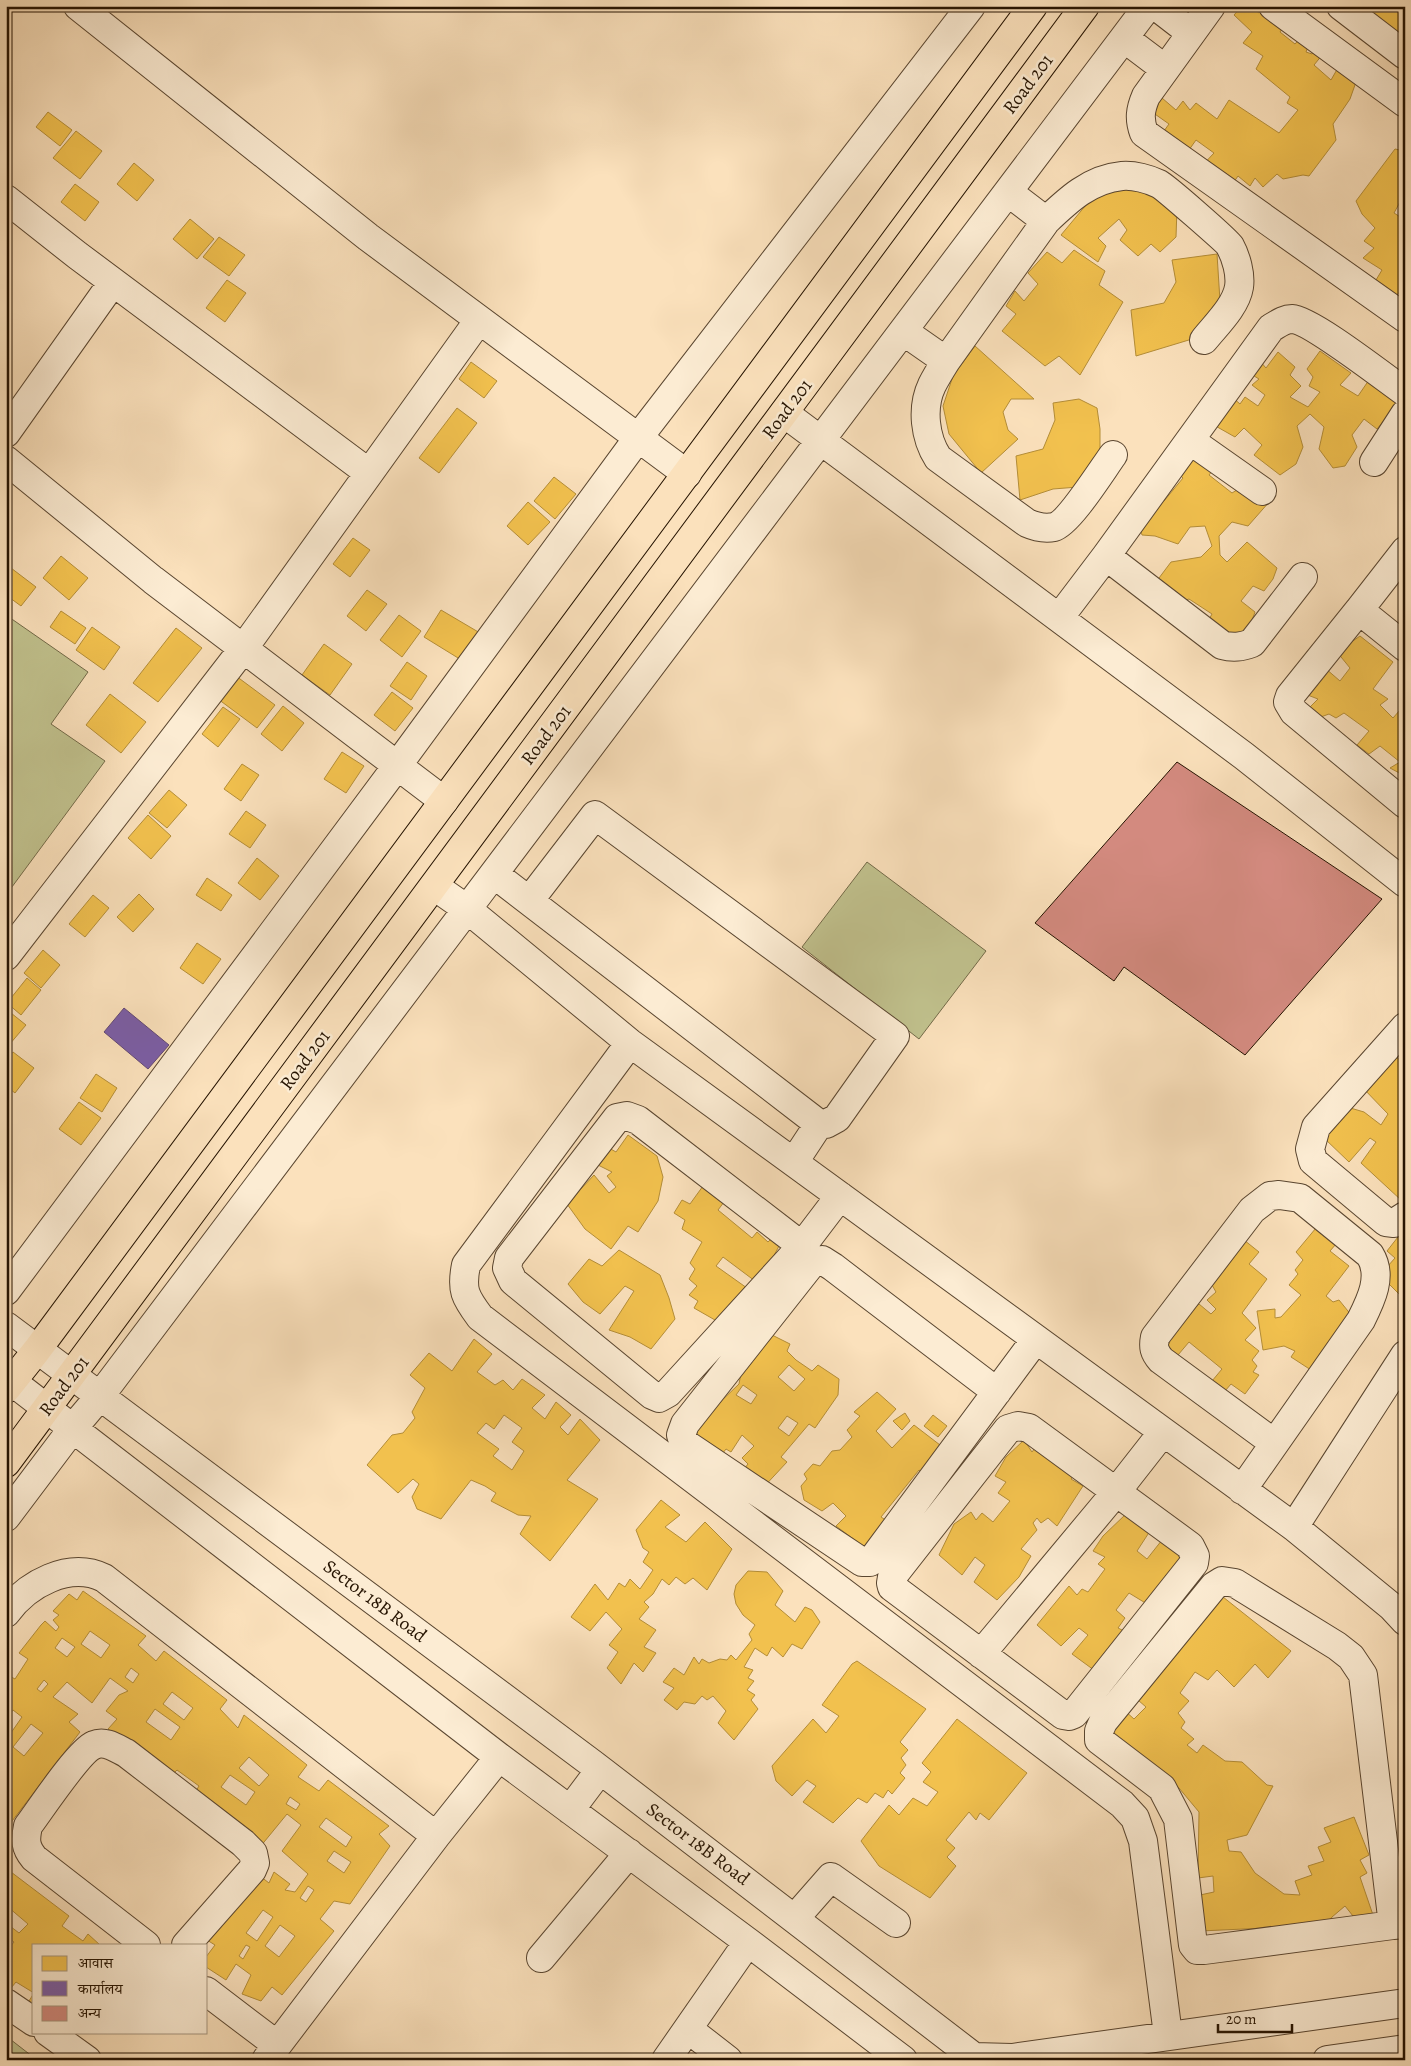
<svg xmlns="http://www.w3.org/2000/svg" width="1411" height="2066" font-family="Alegreya,'Noto Serif Devanagari',serif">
	<rect width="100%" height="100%" fill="#fbe1bc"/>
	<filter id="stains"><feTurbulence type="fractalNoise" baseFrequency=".004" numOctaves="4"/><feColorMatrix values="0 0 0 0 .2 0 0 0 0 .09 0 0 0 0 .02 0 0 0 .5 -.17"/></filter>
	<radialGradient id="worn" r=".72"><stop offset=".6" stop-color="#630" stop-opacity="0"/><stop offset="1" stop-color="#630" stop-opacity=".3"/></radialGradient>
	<path fill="#c1c28e" stroke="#736a48" d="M6 615 88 672 51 724 105 761 6 895Z
		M867 862 986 951 919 1039 802 947Z
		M6 2035V2036L37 2060H6Z"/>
	<path fill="#f2c14e" stroke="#b48d37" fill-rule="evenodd" d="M1242 6H1250L1259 13 1266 6 1287 21 1280 32 1295 44 1304 34 1311 39 1306 52 1312 54 1319 44 1327 49 1314 65 1331 80 1339 66 1356 82 1350 99 1333 124 1336 140 1309 176 1303 175 1283 179 1277 174 1263 187 1255 178 1250 186 1238 176 1229 189 1200 168 1214 153 1196 140 1184 157 1164 131 1169 124 1152 112 1162 98 1176 110 1183 101 1190 110 1196 103 1217 119 1229 100 1279 133 1298 110 1287 103 1290 97 1256 69 1263 56 1243 43 1252 32 1234 15Z
		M1376 6H1405V40L1369 16Z
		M48 112 72 130 60 146 36 127Z
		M76 131 102 151 80 179 53 158Z
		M1395 149 1405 151V198L1400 202 1394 213 1405 220V291L1402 289 1389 304 1366 286 1376 280 1382 270 1363 258 1374 248 1364 241 1375 228 1362 214 1356 201Z
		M134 163 154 180 137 201 117 184Z
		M75 184 99 202 85 221 61 202Z
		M1140 185 1177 208 1176 237 1160 252 1151 244 1138 256 1120 240 1127 230 1119 219 1098 238 1106 246 1098 262 1061 235 1091 199 1107 191Z
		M190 219 214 239 197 259 173 239Z
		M219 237 245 255 229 276 203 257Z
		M1074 250 1105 271 1099 285 1123 302 1080 375 1059 356 1045 366 1002 331 1016 314 1006 306 1015 291 1024 301 1038 284 1028 273 1047 252 1062 263Z
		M1217 254 1220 301 1202 336 1136 356 1131 310 1164 303 1176 282 1172 260Z
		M227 280 246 293 225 322 206 308Z
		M975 346 1034 399H1011L1003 412 1008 430 1018 439 981 473 949 434 943 406 953 376Z
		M1320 351 1351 373 1340 385 1358 396 1369 380 1400 401 1377 429 1364 419 1352 435 1357 447 1345 466 1333 468 1319 449 1324 427 1310 414 1297 426 1303 447 1296 464 1280 475 1254 455 1262 445 1244 428 1235 437 1212 424 1232 397 1240 404 1245 397 1258 406 1265 395 1252 385 1259 379 1251 374 1259 360 1266 368 1278 352 1295 367 1290 375 1301 386 1290 397 1308 407 1320 392 1309 386 1313 377 1307 369Z
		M471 362 497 381 484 398 459 379Z
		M1079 399 1097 408 1100 429V456L1078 487 1053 489 1020 500 1016 456 1043 449 1055 420 1053 403Z
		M457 408 477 423 439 473 419 458Z
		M1190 448 1218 464 1209 475 1232 493 1245 485 1270 501 1248 526 1232 522 1219 536 1220 555 1227 562 1247 542 1277 568 1273 579 1264 591 1253 586 1241 601 1255 612 1244 642 1207 623 1212 614 1189 599 1180 602 1156 582 1171 562 1201 557 1212 546 1205 526 1190 527 1178 544 1155 536 1142 535 1137 515 1153 494 1164 501 1183 478 1175 470Z
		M554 477 576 494 555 519 534 501Z
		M528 502 550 522 528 545 507 526Z
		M353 538 370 550 350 577 333 564Z
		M61 556 88 578 69 600 43 578Z
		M11 568 36 587 21 606 6 595V575Z
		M367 590 387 604 366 631 347 616Z
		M441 610 480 633 463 661 424 637Z
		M61 611 86 628 75 644 50 627Z
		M399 615 421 631 402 657 380 640Z
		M92 627 120 647 104 670 76 650Z
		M176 628 202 648 158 702 133 683Z
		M1360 636 1393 662 1373 689 1388 699 1380 705 1393 718 1400 710 1405 713V776L1390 768 1400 762 1380 746 1369 754 1357 745 1369 731 1344 713 1336 718 1329 714 1318 718 1309 708 1318 699 1305 694 1325 668 1340 681 1350 668 1337 652Z
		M324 644 352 664 330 695 302 675Z
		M407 662 427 676 411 700 390 686Z
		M236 676 275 705 257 728 218 699Z
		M392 692 413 708 395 731 374 715Z
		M110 694 146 722 121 753 86 725Z
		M283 706 304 723 282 751 261 734Z
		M223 707 240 719 218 747 202 734Z
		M342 752 364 766 346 793 324 779Z
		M242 764 259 775 241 801 224 789Z
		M169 790 187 805 167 828 149 813Z
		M246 811 266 825 250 848 229 834Z
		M148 815 171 836 151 859 128 838Z
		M257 858 279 876 260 900 238 883Z
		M207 878 232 895 221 911 196 895Z
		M139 894 154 909 133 932 117 917Z
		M93 895 109 908 85 937 69 924Z
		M197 943 221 959 203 984 180 968Z
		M43 950 60 965 41 988 24 973Z
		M27 978 41 990 21 1015 7 1003Z
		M6 1009 26 1025 9 1045 6 1043Z
		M13 1052 34 1068 15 1093 6 1086V1061Z
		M1391 1053 1405 1064V1141L1402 1146 1405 1148V1194L1401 1200 1361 1163 1376 1142 1370 1138 1349 1162 1324 1138 1347 1107 1364 1112 1381 1125 1388 1114 1362 1087Z
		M96 1074 117 1088 102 1112 80 1098Z
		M79 1102 101 1118 81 1145 59 1129Z
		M628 1135 657 1156 663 1177 658 1201 638 1232 628 1226 611 1249 585 1229 567 1204 594 1175 609 1193 616 1187 607 1176 612 1172 598 1165 609 1148 616 1152Z
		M703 1186 724 1202 718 1210 752 1238 757 1232 768 1242 771 1239 779 1246 759 1284 723 1257 716 1266 754 1293 722 1324 694 1308 698 1301 689 1295 697 1286 689 1279 695 1269 690 1263 702 1242 682 1229 685 1220 674 1213 682 1200 690 1204Z
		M1316 1228 1342 1237 1330 1251 1349 1266 1326 1296 1333 1302 1339 1300 1352 1316 1311 1370 1291 1357 1295 1351 1284 1346 1263 1350 1257 1311 1275 1309V1318L1281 1317 1301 1295 1289 1285 1298 1274 1295 1270 1303 1260 1296 1252Z
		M1405 1228V1288L1400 1295 1380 1275 1395 1258 1387 1251Z
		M1244 1240 1259 1252 1249 1264 1267 1279 1242 1313 1256 1328 1245 1340 1259 1351 1252 1360 1257 1366 1253 1372 1259 1375 1245 1394 1231 1384 1225 1391 1212 1381 1222 1369 1189 1342 1178 1355 1166 1347 1170 1343 1163 1335 1190 1313 1199 1304 1211 1314 1216 1309 1207 1300 1216 1292 1212 1285 1220 1275 1215 1270Z
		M619 1250 660 1275 669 1298 675 1319 651 1349 630 1337 609 1330 634 1291 625 1286 600 1314 583 1302 568 1284 589 1259 602 1266Z
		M770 1334 790 1344 787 1351 796 1360 812 1371 818 1365 839 1379 838 1395 815 1428 809 1424 781 1457 787 1462 760 1491 738 1477 748 1464 742 1458 754 1446 742 1435 731 1452 726 1449 719 1458 691 1435 716 1406 739 1384 741 1373 754 1360 748 1355ZM789 1365 805 1379 794 1391 778 1377ZM743 1385 757 1395 751 1404 736 1395ZM787 1416 798 1423 789 1436 778 1428Z
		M474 1339 492 1354 477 1372 495 1385 503 1380 513 1390 522 1379 545 1395 532 1408 545 1419 556 1402 571 1415 560 1427 568 1435 580 1419 600 1440 567 1480 598 1499 550 1561 520 1534 531 1516 518 1515 491 1501 496 1493 485 1486 471 1480 441 1519 417 1509 412 1497 419 1484 413 1479 398 1493 367 1465 392 1435 403 1433 415 1418 412 1412 425 1388 410 1375 429 1353 452 1371ZM504 1415 522 1428 512 1442 524 1451 512 1470 493 1456 499 1449 477 1433 486 1423 494 1429Z
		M877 1392 896 1409 876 1431 892 1448 914 1425 940 1445 923 1473 919 1470 881 1517 887 1521 867 1549 836 1526 846 1516 833 1503 822 1511 804 1500 801 1486 807 1479 804 1474 813 1464 820 1466 832 1451 840 1450 852 1437 847 1430 860 1416 854 1412Z
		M905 1413 910 1421 902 1430 893 1421Z
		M933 1415 947 1426 938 1437 924 1426Z
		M1024 1440 1032 1452 1038 1444 1075 1474 1071 1479 1083 1486 1057 1526 1048 1518 1041 1523 1037 1518 1033 1523 1037 1530 1021 1549 1031 1556 1019 1577 997 1600 974 1582 985 1565 975 1557 962 1575 939 1555 954 1524 971 1512 976 1520 982 1513 993 1522 1010 1501 998 1493 1006 1482 995 1476 1006 1457Z
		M661 1500 680 1515 665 1527 686 1542 705 1522 732 1549 707 1590 693 1578 685 1584 676 1577 669 1585 662 1579 653 1594 644 1602 649 1607 639 1619 656 1630 644 1647 656 1653 643 1672 634 1663 621 1684 607 1668 618 1652 609 1645 622 1629 606 1612 590 1631 571 1617 595 1584 608 1600 619 1583 625 1587 630 1579 640 1589 653 1570 643 1562 649 1552 643 1548 636 1530Z
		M1127 1513 1150 1531 1137 1551 1147 1559 1162 1540 1186 1557 1152 1607 1129 1593 1116 1610 1125 1618 1118 1628 1126 1632 1098 1673 1072 1654 1088 1635 1079 1628 1061 1646 1037 1625 1069 1586 1077 1595 1082 1589 1088 1592 1105 1569 1098 1564 1105 1557 1093 1551 1103 1536Z
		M748 1571 767 1572 783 1591 775 1605 795 1622 805 1607 812 1610 820 1622 802 1649 792 1644 783 1657 772 1647 767 1656 755 1648 744 1667 753 1670 748 1678 754 1681 747 1690 755 1695 751 1700 758 1709 734 1740 718 1723 726 1711 713 1696 707 1700 702 1696 695 1704 684 1702 677 1710 664 1700 674 1688 663 1682 674 1668 684 1675 694 1657 699 1664 702 1659 709 1663 720 1659 727 1660 731 1655 736 1660 752 1640 749 1634 755 1625 743 1615 736 1604 734 1594 736 1585Z
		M83 1591 146 1636 138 1645 156 1661 164 1651 227 1700 220 1709 238 1728 244 1715 307 1765 298 1777 319 1791 328 1780 389 1826 379 1834 390 1846 350 1904 334 1901 320 1919 334 1931 282 1995 272 1987 261 2001 242 1994 251 1975 236 1964 226 1980 206 1967V1957L215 1945 207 1940 256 1873 269 1883 274 1872 290 1884 285 1890 295 1892 308 1874 282 1851 301 1825 287 1814 260 1847 190 1801 199 1786 177 1770 166 1781 132 1747 108 1729 117 1719 106 1711 119 1695 128 1691 110 1678 92 1703 67 1682 53 1697 78 1714 69 1722 80 1732 6 1829V1740L22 1717 13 1710 6 1720V1674L15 1679 28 1659 19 1653 41 1625 45 1621 56 1631 59 1627 53 1620 59 1615 53 1611 69 1594 77 1600ZM90 1631 110 1645 101 1658 81 1644ZM62 1638 75 1647 67 1657 55 1648ZM131 1668 139 1674 133 1683 125 1677ZM44 1680 48 1684 41 1692 37 1689ZM172 1692 193 1708 184 1720 163 1704ZM155 1709 180 1727 171 1740 146 1722ZM31 1724 43 1733 24 1756 13 1747ZM249 1757 269 1775 259 1786 239 1768ZM230 1775 255 1792 246 1805 221 1787ZM290 1797 300 1804 296 1810 286 1804ZM326 1818 352 1837 346 1847 319 1827ZM334 1851 351 1862 344 1873 327 1861ZM308 1886 314 1890 306 1902 300 1898ZM263 1910 273 1917 257 1941 246 1933ZM280 1925 295 1936 279 1957 265 1946ZM246 1945 250 1947 243 1959 239 1956Z
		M1218 1593 1291 1651 1268 1678 1255 1664 1234 1687 1217 1670 1208 1680 1195 1672 1180 1693 1189 1701 1178 1713 1185 1722 1181 1728 1194 1739 1187 1745 1197 1753 1203 1745 1225 1761 1242 1762 1267 1785 1273 1786 1247 1835 1227 1840 1229 1851 1241 1852 1255 1873 1284 1894 1300 1895 1295 1881 1312 1875 1308 1866 1324 1861 1318 1847 1331 1842 1324 1828 1354 1817 1369 1855 1360 1860 1367 1873 1360 1877 1373 1915 1357 1921 1345 1906 1332 1917 1325 1928 1288 1927 1200 1931V1895L1214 1892 1213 1876 1198 1878 1199 1812 1179 1788 1141 1762 1106 1732 1124 1710 1134 1719 1146 1707 1138 1700Z
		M857 1661 926 1709 900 1742 908 1750 901 1758 906 1765 900 1773 905 1778 892 1794 888 1790 883 1798 875 1793 867 1803 858 1798 833 1823 803 1802 816 1786 807 1780 792 1796 776 1781 772 1766 813 1719 826 1733 839 1716 822 1705 852 1664Z
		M957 1719 1027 1773 989 1820 980 1813 976 1820 969 1812 946 1840 955 1848 947 1857 956 1866 930 1898 879 1866 861 1841 889 1805 899 1815 913 1798 927 1806 938 1792 923 1782 931 1772 922 1763Z
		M11 1872 69 1916 62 1926 83 1941 88 1934 100 1945H34V1993L16 1982 6 1994V1952L14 1942 6 1936V1923L19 1933 28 1924 8 1907 6 1910V1874Z
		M34 1993V2016L24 2009Z"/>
	<path fill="#7b5ea7" stroke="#614875" d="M124 1008 169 1045 148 1069 104 1032Z"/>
	<path fill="#d38a7f" stroke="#251301" d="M1177 762 1382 899 1245 1055 1124 967 1114 981 1035 923Z"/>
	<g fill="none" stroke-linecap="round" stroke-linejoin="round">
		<g stroke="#5a4630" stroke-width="30">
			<path id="minor" d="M78 6 368 237 687 474
				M1156 6 1191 33
				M1211 6 1146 96C1140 110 1139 119 1144 133L1405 318
				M1273 6 1405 103
				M1341 6 1405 55
				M1124 38 1165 69
				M1008 192 1046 221C1068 200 1090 179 1122 176 1134 175 1149 179 1159 184 1165 187 1227 241 1230 246 1236 257 1241 274 1239 287 1236 306 1216 325 1204 340
				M6 199 77 255 369 473
				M903 331 946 361C941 369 936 377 932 385 921 408 925 438 938 458L1027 523C1036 527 1044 529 1054 527 1069 523 1102 470 1113 455
				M946 361 1046 221
				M784 413 1244 756 1405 883
				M6 433 113 282
				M1191 441 1262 491
				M6 460 153 580 444 801
				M1374 462 1405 414
				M1405 551 1359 610 1405 647
				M1106 556 1271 328C1278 324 1284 319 1292 319 1311 320 1385 378 1405 392
				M1359 610 1290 696 1288 702 1294 712 1405 804
				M1059 618 1106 556 1222 645C1233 648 1241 647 1252 643L1303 577
				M494 874 819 1124H826L837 1118 895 1036 595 815 529 901
				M434 886 467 909 630 1043 1294 1527 1392 1607 1405 1621
				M6 956 243 649 479 320
				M1405 1027 1316 1127 1310 1149 1313 1161 1386 1222 1394 1223 1405 1216
				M630 1043 466 1265C461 1290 465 1297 480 1317L1122 1804 1135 1818 1143 1841 1168 2035
				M794 1162 819 1124
				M802 1246 638 1120 627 1116 617 1118 509 1258 507 1268 513 1281 652 1395 659 1398 668 1393 802 1246 840 1196
				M6 1291 397 766 638 438 971 6
				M6 1326 594 1765 974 2057 1012 2058 1405 2003
				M6 1377 499 1757 748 1942 903 2060
				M997 1392 833 1267 822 1260 812 1263 685 1424 681 1435 684 1443 862 1562H870L875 1556 1036 1339
				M1018 1426 1029 1428 1190 1546 1195 1556 1194 1563 1074 1714 1069 1716 1063 1715 892 1587 891 1583 892 1577 1008 1429Z
				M1242 1490 1361 1320C1371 1300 1383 1276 1370 1255L1300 1198 1279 1195 1270 1196 1252 1210 1155 1337C1153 1347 1154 1352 1161 1360L1274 1443
				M6 1517 73 1428 100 1396 1148 6
				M1294 1527 1405 1355
				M6 1613C27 1584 69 1561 104 1578L436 1836
				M981 1654 1116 1492 1163 1432
				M570 1810 600 1770
				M795 1918 831 1877 896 1923
				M1393 1925 1363 1675 1351 1657 1337 1646 1235 1583 1222 1581 1214 1586 1103 1722 1099 1731V1740L1162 1788 1178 1819 1193 1945 1197 1950H1204L1393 1925 1405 1924
				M146 1945 34 1858C25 1847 25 1840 28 1826 40 1810 79 1751 94 1745 105 1740 116 1748 126 1753L243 1843 253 1853 255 1863 252 1870 186 1945
				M541 1958 629 1853
				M206 1991 277 2045
				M6 2003 34 2022
				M688 2029 728 2060
				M48 2032 87 2060
				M266 2060 436 1836 499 1757
				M666 2060 748 1942
				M1327 2060 1405 2049"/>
		</g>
		<g stroke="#251301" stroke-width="30">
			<path id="major" d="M6 1389 37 1350 1033 6
				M6 1463 1085 6"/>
		</g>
		<use href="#minor" stroke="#fcecd3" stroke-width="28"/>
		<use href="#major" stroke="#fbe1bc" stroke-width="28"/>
	</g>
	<g text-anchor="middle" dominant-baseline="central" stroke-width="5" stroke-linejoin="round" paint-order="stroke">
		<g font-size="19" fill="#251301" stroke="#fcecd3">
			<text transform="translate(1028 84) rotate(-53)">Road 201</text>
			<text transform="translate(787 409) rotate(-53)">Road 201</text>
			<text transform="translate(546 735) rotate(-53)">Road 201</text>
			<text transform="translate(305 1060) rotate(-53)">Road 201</text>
			<text transform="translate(64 1386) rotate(-53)">Road 201</text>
			<text transform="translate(375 1601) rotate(37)">Sector 18B Road</text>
			<text transform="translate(698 1844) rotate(37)">Sector 18B Road</text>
		</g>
	</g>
	<rect width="1411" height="2066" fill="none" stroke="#fbe1bc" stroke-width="25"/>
	<rect x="8" y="8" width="1396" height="2051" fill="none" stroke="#251301" stroke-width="2.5"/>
	<rect x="12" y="12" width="1386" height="2041" fill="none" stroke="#251301"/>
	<rect x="32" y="1944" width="175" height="90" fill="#fcecd3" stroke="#a6957f"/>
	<rect x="42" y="1956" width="25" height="15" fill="#f2c14e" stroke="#a6957f"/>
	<text x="78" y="1968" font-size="15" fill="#251301">आवास</text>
	<rect x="42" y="1981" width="25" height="15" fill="#7b5ea7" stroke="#a6957f"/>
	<text x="78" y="1994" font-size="15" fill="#251301">कार्यालय</text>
	<rect x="42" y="2006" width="25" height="15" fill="#d38a7f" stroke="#a6957f"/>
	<text x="78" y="2018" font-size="15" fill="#251301">अन्य</text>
	<path d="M1218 2024v8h74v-8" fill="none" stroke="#251301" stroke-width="2.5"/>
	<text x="1226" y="2024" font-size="15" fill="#251301" stroke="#fcecd3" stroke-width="4" paint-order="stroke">20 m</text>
	<rect width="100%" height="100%" filter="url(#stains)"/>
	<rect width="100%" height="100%" fill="url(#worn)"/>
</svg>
